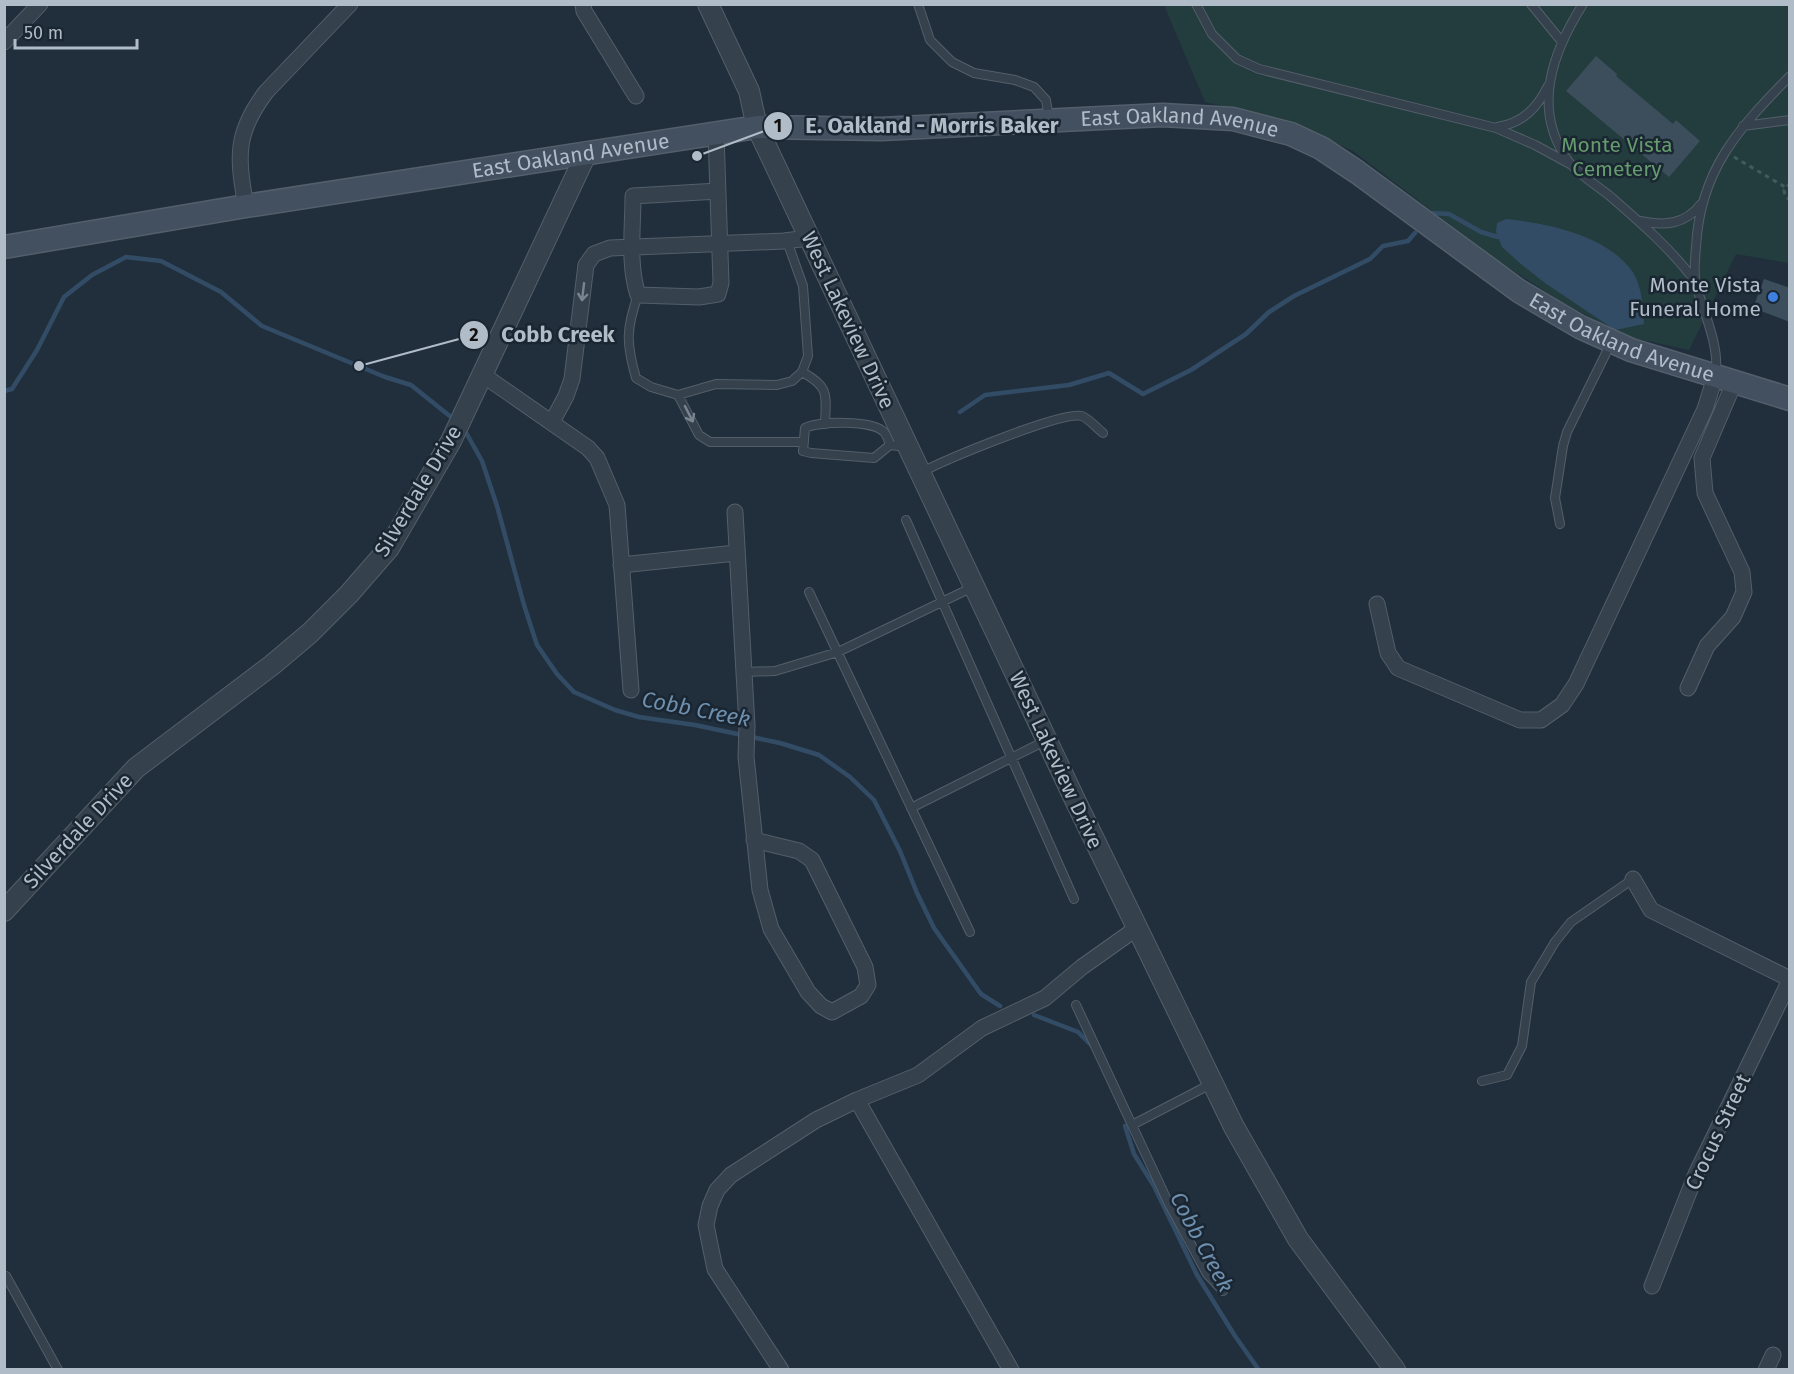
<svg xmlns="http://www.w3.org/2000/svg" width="1794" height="1374" font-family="'Fira Sans',sans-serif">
	<rect width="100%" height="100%" fill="#212f3d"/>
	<path fill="#233d3e" d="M1164 5H1789V263L1736 254 1689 350 1625 336 1560 301 1500 262 1353 151 1284 119 1205 102Z"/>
	<path fill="#334c65" d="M1506 219C1546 223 1601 234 1629 267 1642 282 1643 306 1644 324L1615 330 1545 283 1521 264 1502 247 1496 232 1497 223Z"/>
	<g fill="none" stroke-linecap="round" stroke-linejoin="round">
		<path stroke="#334c65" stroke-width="4.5" d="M1431 213 1449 214 1481 232 1498 237
			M4 391 12 389 37 350 64 297 92 275 126 257 161 261 221 292 262 326 385 377 411 385 456 421
			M960 412 985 395 1069 385 1109 373 1143 394 1191 370 1246 334 1269 312 1294 296 1370 259 1383 246 1408 241 1415 233
			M464 429 482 461 497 506 524 605 537 645 557 674 574 692 615 710 639 717 695 725 780 743 819 755 850 777 874 800 900 851 917 893 934 928 981 994 1000 1006
			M1034 1015 1078 1032 1092 1046
			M1125 1126 1134 1154 1154 1186 1197 1275 1235 1336 1259 1370"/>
	</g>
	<path fill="#3c4e5c" d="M1596 56 1617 74 1616 76 1673 124 1676 120 1700 141 1669 177 1566 91Z
		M1764 279 1790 288V322L1753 308Z"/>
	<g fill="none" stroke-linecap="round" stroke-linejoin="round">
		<g stroke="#535f6a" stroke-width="10">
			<path id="service" d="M918 4 930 40 952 62 974 73 1015 80 1034 87 1046 100 1049 119
				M1196 4 1212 34 1237 59 1259 69 1496 128 1535 145 1570 164
				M1531 4 1562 42
				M1583 4C1552 53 1531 110 1569 162 1579 175 1598 186 1611 197 1641 223 1671 249 1695 281
				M1743 126 1790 120
				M1497 127C1523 123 1537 108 1548 86
				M1640 221C1664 226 1685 225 1701 204
				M638 295C626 329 626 343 636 378L651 387 678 395 716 384 777 385 792 381 802 372 808 356 803 286 787 241
				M802 372C830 387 826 395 825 424
				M1716 372C1718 348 1709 325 1701 301 1699 294 1696 287 1695 279 1694 269 1695 258 1696 247 1700 170 1738 129 1790 76
				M678 395 699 435 710 442H804
				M890 445 874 458 811 453 803 451 805 428C819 421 873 420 884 432 887 435 889 442 890 445L907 447
				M922 472C945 460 1061 411 1082 416 1089 419 1097 428 1103 433
				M906 520 1074 899
				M1560 524 1555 498 1563 446 1567 432 1611 343
				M809 592 970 932
				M744 672 775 671 838 652 973 587
				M911 808 1047 740
				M1076 1005 1132 1125
				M1482 1081 1507 1075 1522 1046 1531 982 1555 942 1571 922 1633 879
				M1211 1084 1132 1125 1168 1202 1207 1274 1223 1291
				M6 1276 58 1370"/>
		</g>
		<g stroke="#535f6a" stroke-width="17">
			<path id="minor" d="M583 4 584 11 636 96
				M4 42 40 4
				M716 134 721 283 718 294 699 297 638 295C628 265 633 228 633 196L718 191
				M246 206C237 157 235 133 266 92L350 4
				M483 375 588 448 597 458 617 505 631 690
				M552 422 566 396 572 379 586 265 594 254 610 248 784 241 809 238
				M735 512 747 726 746 757 760 890 771 929 808 992 821 1006 832 1012 861 996 868 985 865 967 812 860 799 851 754 840
				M621 565 736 553
				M1377 604 1388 653 1398 668 1520 720H1541L1562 705 1576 684 1705 409 1715 377
				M1688 688 1707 646 1733 617 1744 592 1742 572 1705 493 1702 458 1734 383
				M1633 879 1651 910 1790 979
				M857 1100 1011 1370
				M1652 1286 1696 1174 1790 980
				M781 1370 715 1269 706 1225 710 1206 717 1190 731 1175 816 1120 857 1100 918 1075 982 1028 1045 998 1082 967 1137 928
				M1766 1370 1773 1355"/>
		</g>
		<g stroke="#535f6a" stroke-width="22">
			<path id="tertiary" d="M708 4 749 91 757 127 1075 800 1234 1127 1298 1239 1395 1370
				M4 911 136 768 272 665 310 633 349 594 389 548 451 441 587 152"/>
		</g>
		<g stroke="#535f6a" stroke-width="25">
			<g id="secondary">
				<path id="s1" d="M4 247 246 206 757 127 881 129 1163 115 1233 119 1291 134 1321 148 1357 172 1519 291 1580 327 1631 350 1790 399"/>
			</g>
		</g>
		<path stroke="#415a5b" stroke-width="3" stroke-dasharray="4.5 4.5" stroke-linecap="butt" d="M1734 157 1785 187
			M1790 183 1784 190 1785 196 1790 200"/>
		<use href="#service" stroke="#35414d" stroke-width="8"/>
		<use href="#minor" stroke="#35414d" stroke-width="15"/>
		<use href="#tertiary" stroke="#35414d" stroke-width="20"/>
		<use href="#secondary" stroke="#425060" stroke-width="22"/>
	</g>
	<defs><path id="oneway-shaft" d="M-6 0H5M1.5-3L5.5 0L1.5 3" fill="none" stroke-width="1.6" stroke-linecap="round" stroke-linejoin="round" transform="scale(1.5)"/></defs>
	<g stroke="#798591">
		<use href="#oneway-shaft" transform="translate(583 292) rotate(97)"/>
		<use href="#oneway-shaft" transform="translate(689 414) rotate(63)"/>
	</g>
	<circle fill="#3f7fe0" stroke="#1a2631" stroke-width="2" cx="1773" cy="297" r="6"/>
	<g text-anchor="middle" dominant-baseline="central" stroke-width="5" stroke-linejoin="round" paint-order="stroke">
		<g font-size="21" fill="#b0bcc8" stroke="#1a2631">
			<text stroke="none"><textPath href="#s1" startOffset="1186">East Oakland Avenue</textPath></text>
			<text stroke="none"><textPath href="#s1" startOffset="574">East Oakland Avenue</textPath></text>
			<text transform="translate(848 320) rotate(65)">West Lakeview Drive</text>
			<text stroke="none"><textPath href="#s1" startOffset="1690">East Oakland Avenue</textPath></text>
			<text transform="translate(418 491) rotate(-59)">Silverdale Drive</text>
			<text transform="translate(1056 760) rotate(65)">West Lakeview Drive</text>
			<text transform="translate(78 831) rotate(-47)">Silverdale Drive</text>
			<text transform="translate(1718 1132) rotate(-65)">Crocus Street</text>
		</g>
		<g font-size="21" fill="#659b6d" stroke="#1a2631">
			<text x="1617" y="145">Monte Vista<tspan x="1617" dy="24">Cemetery</tspan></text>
		</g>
		<g font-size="21" fill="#b0bcc8" stroke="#1a2631" text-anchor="end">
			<text x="1761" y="285">Monte Vista<tspan x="1761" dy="24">Funeral Home</tspan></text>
		</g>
		<g font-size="22" font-style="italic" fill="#6e8fae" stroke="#1a2631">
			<text transform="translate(696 709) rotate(11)">Cobb Creek</text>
			<text transform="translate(1202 1242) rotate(62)">Cobb Creek</text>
		</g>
	</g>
	<path fill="none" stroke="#b0bcc8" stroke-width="2" d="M697 156L778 126M359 366L474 335"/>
	<g fill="#b0bcc8" stroke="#1a2631" stroke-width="2">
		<circle cx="697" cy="156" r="6"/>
		<circle cx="359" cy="366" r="6"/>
		<circle cx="778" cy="126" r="15"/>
		<circle cx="474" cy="335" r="15"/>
	</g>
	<g font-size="18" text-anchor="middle" font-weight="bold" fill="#111">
		<text x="778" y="132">1</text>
		<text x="474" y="341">2</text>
	</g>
	<g font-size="22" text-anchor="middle" font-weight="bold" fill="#b0bcc8" stroke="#1a2631" stroke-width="5" stroke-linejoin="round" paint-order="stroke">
		<text x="932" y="133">E. Oakland - Morris Baker</text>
		<text x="558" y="342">Cobb Creek</text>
	</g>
	<rect width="1794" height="1374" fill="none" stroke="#b0bcc8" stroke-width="12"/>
	<path d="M15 39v9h122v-9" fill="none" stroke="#b0bcc8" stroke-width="3"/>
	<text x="24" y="39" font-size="18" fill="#b0bcc8" stroke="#1a2631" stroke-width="4.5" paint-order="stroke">50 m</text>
</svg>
